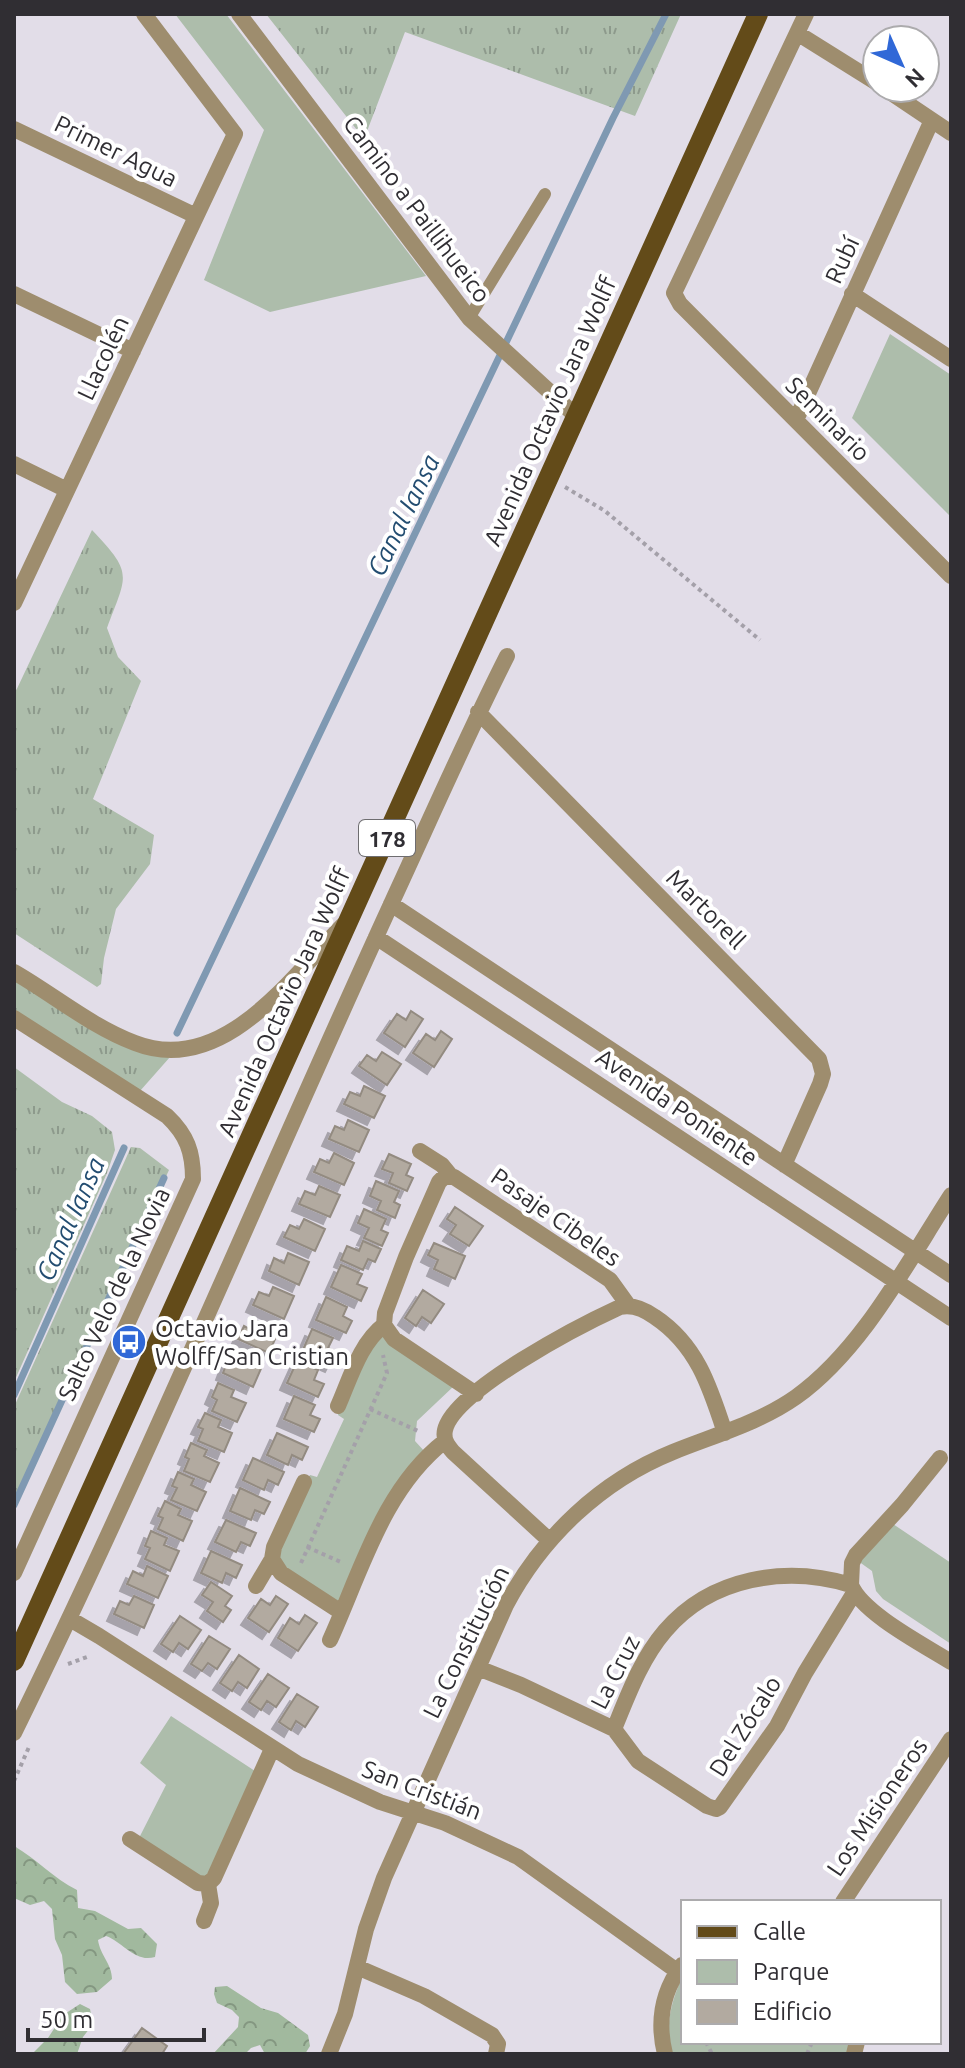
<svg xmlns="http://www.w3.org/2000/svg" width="965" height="2068" font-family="Ubuntu,sans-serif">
	<defs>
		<pattern id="grass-tufts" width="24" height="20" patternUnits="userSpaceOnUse" patternTransform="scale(2)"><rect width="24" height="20" fill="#adbdab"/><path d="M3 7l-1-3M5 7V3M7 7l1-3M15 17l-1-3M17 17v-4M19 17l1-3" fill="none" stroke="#8d9a8c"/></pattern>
		<pattern id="forest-crowns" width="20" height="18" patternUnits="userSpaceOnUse" patternTransform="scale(2)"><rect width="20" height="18" fill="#a1b99e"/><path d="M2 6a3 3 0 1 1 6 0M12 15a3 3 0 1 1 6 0" fill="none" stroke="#849781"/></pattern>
		<filter id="shadow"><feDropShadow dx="-7" dy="7" stdDeviation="0" flood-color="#0004"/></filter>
	</defs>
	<rect width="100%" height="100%" fill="#e2dde8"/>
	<path fill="url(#grass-tufts)" d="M266 14H681L635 116 405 32 364 139Z
		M92 530C134 574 127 574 107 628L118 657 141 681 93 799 154 835 150 864 116 909 104 958 101 984 97 987 14 933V695Z
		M14 975 94 1027 178 1048 140 1091 14 1011Z
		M14 1067 62 1102 92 1116 112 1132 115 1150 107 1173 14 1382Z
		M131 1147 140 1148 169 1170 14 1506V1407Z"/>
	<path fill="url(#forest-crowns)" d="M14 1846C37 1859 53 1878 77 1890L78 1908 95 1911 128 1929 141 1928 157 1944 155 1957C135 1963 123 1942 106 1936L98 1940C100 1955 112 1964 112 1979L97 1992 77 1994 65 1982 62 1955 55 1939 52 1909 44 1901 30 1905 14 1898Z
		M227 1986 261 2008 278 2013 308 2035 310 2046 305 2054H265L260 2045 251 2048 245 2054H213L238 2027 239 2017 232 2010 217 2003 214 1994 215 1987Z
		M80 2004 90 2009 93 2024 83 2037 77 2054H32L48 2038 63 2015Z"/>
	<path fill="#adbdab" d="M175 14H226L426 276 270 312 204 280 264 130Z
		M890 334 951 375V517L852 418Z
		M380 1332 455 1385 417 1421 415 1441 426 1453 342 1605 281 1564 277 1548 307 1480 310 1475 317 1477 344 1419 338 1415 339 1408Z
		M893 1524 951 1563V1644L883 1599 876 1591 872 1571 858 1561Z
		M171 1716 255 1771 211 1871 205 1876H196L139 1838 166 1785 140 1763Z
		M683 1975V2042H850L847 2054H671C665 2024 671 2002 683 1975Z"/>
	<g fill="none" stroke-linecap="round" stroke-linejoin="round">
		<path stroke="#7f99b2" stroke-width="7" d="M177 1033 613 118 666 14
			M14 1395 124 1148
			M14 1505 164 1178"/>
	</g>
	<path fill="#b2aaa0" stroke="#938b81" stroke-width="2" filter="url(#shadow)" d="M411 1011 423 1019 405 1047 384 1033 397 1014 406 1020Z
		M441 1031 452 1039 434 1067 413 1053 426 1034 435 1040Z
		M382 1052 401 1064 387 1085 359 1066 367 1055 376 1061Z
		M364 1086 385 1096 374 1118 344 1104 350 1092 360 1096Z
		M348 1120 369 1130 359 1152 329 1139 335 1126 344 1130Z
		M334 1153 354 1163 344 1185 314 1172 320 1159 329 1163Z
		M389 1154 411 1164 406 1175 413 1178 407 1191 389 1183 393 1173 382 1169Z
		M376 1181 399 1191 394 1202 400 1205 395 1218 377 1210 381 1201 370 1196Z
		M319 1186 340 1195 330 1217 299 1204 305 1191 315 1195Z
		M455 1207 483 1226 469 1246 450 1234 456 1225 447 1219Z
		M364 1209 386 1219 381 1230 388 1233 382 1246 364 1238 369 1228 358 1223Z
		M304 1219 325 1229 315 1251 284 1237 290 1225 299 1229Z
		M363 1241 381 1249 375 1262 368 1259 363 1270 341 1260 347 1246 359 1251Z
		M434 1243 465 1256 455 1279 434 1269 438 1260 428 1255Z
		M288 1253 309 1262 299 1285 269 1271 274 1258 284 1263Z
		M341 1265 362 1274 357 1284 367 1288 361 1301 331 1287Z
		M273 1287 294 1296 284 1319 253 1305 259 1292 269 1296Z
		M423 1290 444 1304 431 1323 422 1317 416 1326 405 1318Z
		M326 1297 347 1307 343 1316 352 1321 346 1333 316 1320Z
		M258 1321 279 1330 269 1353 238 1339 244 1326 253 1331Z
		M312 1329 333 1338 328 1348 338 1353 332 1365 302 1352Z
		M243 1355 263 1364 253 1387 223 1373 228 1360 238 1365Z
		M297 1361 318 1370 314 1380 324 1384 318 1397 287 1383Z
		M218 1383 234 1390 231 1397 246 1403 237 1422 212 1411 217 1400 212 1397Z
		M294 1396 315 1405 310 1415 320 1419 314 1432 284 1419Z
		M205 1413 221 1420 218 1427 232 1433 224 1452 198 1441 203 1429 198 1427Z
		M277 1433 308 1447 302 1460 292 1455 288 1465 267 1455Z
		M191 1443 207 1450 204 1456 219 1463 210 1482 184 1471 189 1459 185 1457Z
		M253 1458 284 1472 278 1485 268 1480 264 1490 243 1480Z
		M178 1472 194 1479 191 1485 206 1492 197 1511 171 1500 177 1488 172 1486Z
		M240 1488 270 1502 264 1514 255 1510 251 1520 230 1511Z
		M165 1501 181 1509 178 1515 192 1521 183 1541 158 1529 163 1518 158 1516Z
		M226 1520 256 1533 250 1546 241 1542 236 1552 215 1542Z
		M151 1531 167 1538 164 1545 179 1551 170 1571 145 1559 150 1548 145 1546Z
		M211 1551 242 1565 236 1578 226 1573 222 1583 201 1573Z
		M147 1566 168 1576 158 1598 127 1584 133 1571 143 1576Z
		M211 1582 232 1596 225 1606 231 1610 223 1622 207 1611 213 1602 202 1595Z
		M134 1596 154 1605 144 1628 114 1614 120 1601 129 1605Z
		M276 1596 288 1604 269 1632 248 1618 261 1599 270 1605Z
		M305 1615 317 1623 298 1651 278 1638 290 1618 299 1624Z
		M180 1616 201 1630 188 1649 179 1643 173 1652 161 1644Z
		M209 1636 230 1649 217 1669 208 1663 202 1671 191 1664Z
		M239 1655 259 1669 247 1688 238 1682 232 1691 220 1683Z
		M268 1674 289 1688 276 1707 267 1701 261 1710 249 1702Z
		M297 1694 318 1707 305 1727 296 1721 291 1730 279 1722Z
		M142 2028 167 2046 162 2054H123Z"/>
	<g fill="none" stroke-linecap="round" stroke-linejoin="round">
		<path stroke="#a4a0a9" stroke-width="4" stroke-dasharray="4 4" stroke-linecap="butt" d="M565 487 605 511 760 640
			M370 1409 418 1431
			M307 1547 343 1563
			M301 1563 387 1373 383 1355
			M68 1664 87 1657
			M14 1781 29 1747
			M706 2042 712 2054
			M807 2054 812 2042"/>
		<path stroke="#9e8d6e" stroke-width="12" d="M469 318 545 194"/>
		<path stroke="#9e8d6e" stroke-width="16" d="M239 14 469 318 576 416
			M806 14 674 293 680 304 951 576
			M797 33 877 83
			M884 88 951 133
			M14 129 196 216
			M14 294 133 351
			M852 294 951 359
			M796 420 932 120
			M14 464 67 490
			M14 603 235 134 144 14
			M478 712 819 1059 823 1074 820 1084 784 1165
			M391 904 951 1275
			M376 937 951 1318
			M14 972C54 995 92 1027 135 1043 222 1077 290 979 343 925
			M14 1018 167 1116C187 1135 193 1152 193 1179L14 1573
			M420 1151 442 1165 451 1176
			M476 1394 394 1339 384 1325 385 1313 406 1257 439 1182 444 1177H454L610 1280 628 1305
			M338 1406C350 1379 360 1343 384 1325
			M304 1482 274 1547 272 1559 281 1573 341 1612
			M549 1540 453 1452C447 1445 443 1439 445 1430 454 1390 583 1324 620 1307 633 1304 644 1309 655 1317 697 1345 710 1387 725 1433
			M851 1585 852 1563 856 1555 902 1505 940 1458
			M256 1586 272 1559
			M70 1619 99 1636 298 1764 380 1802 445 1823 518 1857 677 1971
			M330 1640C361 1572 383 1489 445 1441
			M478 1668 521 1685 614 1729
			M614 1729C628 1695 641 1659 665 1631 711 1577 786 1565 851 1585 862 1613 924 1645 951 1662
			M614 1729 638 1761 707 1806 716 1809 720 1807 777 1726 805 1673 854 1593
			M14 1733C148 1460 265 1179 392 902 430 820 466 737 507 656
			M130 1839 198 1883 208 1884 214 1878 272 1749
			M843 1902 951 1739
			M204 1921 211 1903 208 1884
			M357 1967 424 1996 492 2035 498 2044 496 2054
			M329 2054 345 2014 366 1929 384 1878 506 1605C542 1537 601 1481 673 1452 715 1435 759 1423 796 1397 862 1350 907 1263 951 1195
			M665 2054C657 2022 662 1992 682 1965
			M854 2054 857 2042"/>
		<path stroke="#634b19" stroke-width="20" d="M14 1661 758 14"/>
	</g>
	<defs>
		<g id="bus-disc" transform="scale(1.8)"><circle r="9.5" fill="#3068d7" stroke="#fff"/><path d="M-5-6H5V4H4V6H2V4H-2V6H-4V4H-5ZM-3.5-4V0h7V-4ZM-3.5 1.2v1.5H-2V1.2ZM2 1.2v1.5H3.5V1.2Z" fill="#fff"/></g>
	</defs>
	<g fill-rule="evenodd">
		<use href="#bus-disc" x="129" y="1342"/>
	</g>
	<g text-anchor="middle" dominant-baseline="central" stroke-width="8" stroke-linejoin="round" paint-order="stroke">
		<rect fill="#fff" stroke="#6e6d70" stroke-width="2" x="359" y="820" width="56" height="36" rx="6"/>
		<g font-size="22" font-weight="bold" fill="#302e33">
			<text x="387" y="838">178</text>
		</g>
		<g font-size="24" fill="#302e33" stroke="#fff">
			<text transform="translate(116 151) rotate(26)">Primer Agua</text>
			<text transform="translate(417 209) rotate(53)">Camino a Paillihueico</text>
			<text transform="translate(842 260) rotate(-65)">Rubí</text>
			<text transform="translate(103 358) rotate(-65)">Llacolén</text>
			<text transform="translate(550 411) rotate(-66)">Avenida Octavio Jara Wolff</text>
			<text transform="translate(828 419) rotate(45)">Seminario</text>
			<text transform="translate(706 909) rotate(45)">Martorell</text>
			<text transform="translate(284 1002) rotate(-66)">Avenida Octavio Jara Wolff</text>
			<text transform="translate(677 1107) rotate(34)">Avenida Poniente</text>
			<text transform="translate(556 1217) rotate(35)">Pasaje Cibeles</text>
			<text transform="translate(114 1294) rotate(-65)">Salto Velo de la Novia</text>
			<text transform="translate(466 1642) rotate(-64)">La Constitución</text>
			<text transform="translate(615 1672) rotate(-63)">La Cruz</text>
			<text transform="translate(745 1726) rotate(-58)">Del Zócalo</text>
			<text transform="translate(422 1790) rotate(21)">San Cristián</text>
			<text transform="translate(877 1807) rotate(-56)">Los Misioneros</text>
		</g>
		<g font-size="24" fill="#302e33" stroke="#fff" text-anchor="start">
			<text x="155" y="1328">Octavio Jara<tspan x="155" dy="28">Wolff/San Cristian</tspan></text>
		</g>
		<g font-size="26" font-style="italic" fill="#234d71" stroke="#fff">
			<text transform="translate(403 515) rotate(-64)">Canal Iansa</text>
			<text transform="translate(70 1219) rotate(-66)">Canal Iansa</text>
		</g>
	</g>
	<rect width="965" height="2068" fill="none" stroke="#302e33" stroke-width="32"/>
	<rect x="681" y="1900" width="260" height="144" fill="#ffffff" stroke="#acabad" stroke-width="2"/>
	<rect x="697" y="1926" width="40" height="12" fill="#634b19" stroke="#acabad" stroke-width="2"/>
	<text x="753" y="1940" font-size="24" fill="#302e33">Calle</text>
	<rect x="697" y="1960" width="40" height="24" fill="#adbdab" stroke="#acabad" stroke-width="2"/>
	<text x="753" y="1980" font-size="24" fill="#302e33">Parque</text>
	<rect x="697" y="2000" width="40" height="24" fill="#b2aaa0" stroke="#acabad" stroke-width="2"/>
	<text x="753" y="2020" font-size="24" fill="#302e33">Edificio</text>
	<g transform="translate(901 64) rotate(135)"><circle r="38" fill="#ffffff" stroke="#acabad" stroke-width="2"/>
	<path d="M0-6L14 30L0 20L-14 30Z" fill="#3068d7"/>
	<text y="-12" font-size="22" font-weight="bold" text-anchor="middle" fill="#302e33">N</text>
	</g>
	<path d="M28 2028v12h176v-12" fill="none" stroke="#302e33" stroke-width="4"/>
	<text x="40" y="2028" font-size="24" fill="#302e33" stroke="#ffffff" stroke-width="6" paint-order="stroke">50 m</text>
</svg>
